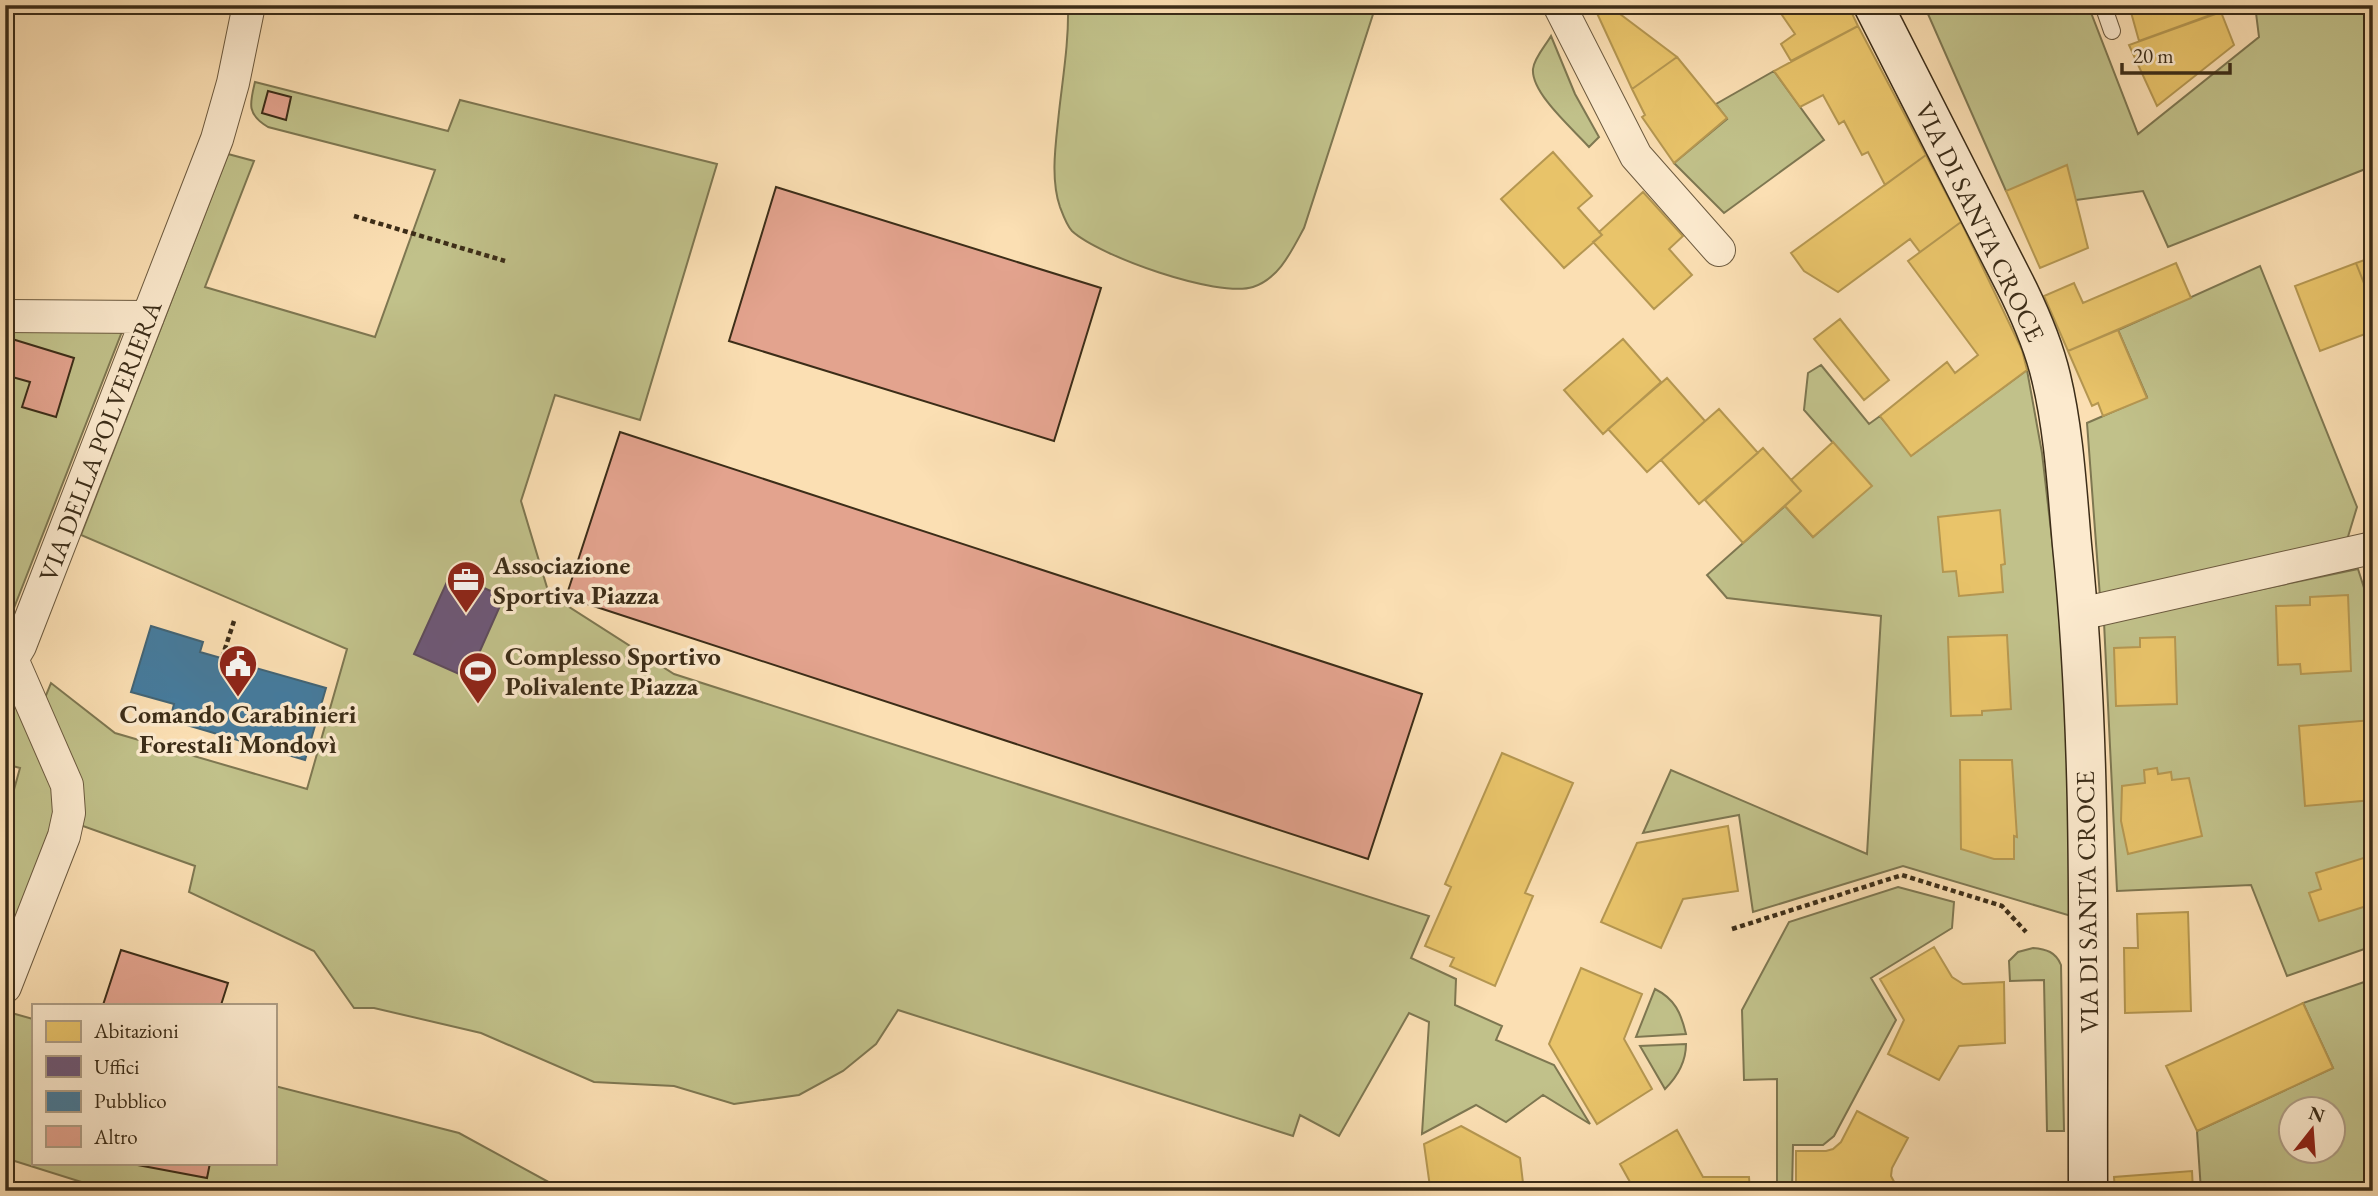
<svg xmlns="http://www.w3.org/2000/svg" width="2378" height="1196" font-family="'EB Garamond',serif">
	<rect width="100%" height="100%" fill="#fbdfb3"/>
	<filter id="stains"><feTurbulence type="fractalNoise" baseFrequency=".00286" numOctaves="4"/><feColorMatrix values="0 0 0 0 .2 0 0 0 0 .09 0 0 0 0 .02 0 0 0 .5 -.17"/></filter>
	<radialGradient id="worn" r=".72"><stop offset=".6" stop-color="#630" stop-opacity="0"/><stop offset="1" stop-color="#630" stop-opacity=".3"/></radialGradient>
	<path fill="#c1c18a" stroke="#7e7751" stroke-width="2" fill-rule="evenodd" d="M1068 5H1146V12L1325 14 1326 5H1376L1304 228C1292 250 1279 279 1253 287 1217 298 1099 256 1072 231 1067 226 1063 215 1060 207 1050 178 1056 142 1059 112 1063 76 1069 41 1068 5Z
		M1924 5H2088L2138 134 2259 37 2255 5H2373V166L2168 247 2143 191 2076 200 2006 191Z
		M1551 36 1575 94 1599 137 1589 147C1573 129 1531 93 1533 69 1534 58 1546 45 1551 36Z
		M1774 71 1824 140 1724 213 1674 163 1727 119 1716 104Z
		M255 82 448 131 460 100 717 164 640 420 555 395 521 501 549 594 674 674 1429 916 1411 958 1456 979 1455 1005 1502 1026 1496 1040 1554 1065 1590 1124 1543 1095 1506 1122 1476 1105 1422 1134 1429 1022 1409 1013 1339 1136 1300 1115 1293 1136 898 1010 876 1044 843 1071 799 1095 734 1104 674 1086 594 1082 481 1033 374 1008H354L314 951 189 892 195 866 80 825 44 700 51 683 115 733 307 789 347 649 81 535 228 154 254 161 205 287 375 337 435 170 268 127C246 114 250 103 255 82Z
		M2260 266 2357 507 2347 540 2100 597 2087 423 2147 397 2118 330Z
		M5 327 123 329 5 631Z
		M1821 365 1869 424 1880 416 1912 455 2027 370 2042 453 2064 643 2071 916 1903 866 1753 912 1739 815 1643 833 1671 770 1867 854 1881 616 1727 598 1707 575 1785 506 1813 537 1871 486 1804 410 1808 373Z
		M2358 569 2373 616V946L2287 976 2251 885 2117 891 2104 622Z
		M5 685 13 687 53 778 55 823 5 956V822L20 768 5 764Z
		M1898 887 1954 902 1952 928 1871 978 1896 1020 1834 1136 1823 1145H1793L1792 1191H1777V1079L1744 1080 1742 1010 1789 922Z
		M2033 948C2046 949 2056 952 2061 965L2064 1131H2047L2044 980 2010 981 2009 961 2018 952Z
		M2373 979V1191H2201L2197 1131 2333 1068 2303 1003ZM2290 1108H2332V1150H2290Z
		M1655 989C1675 999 1681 1013 1686 1034L1636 1037Z
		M8 1012 33 1019V1163H275V1086L459 1133 565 1191H110L5 1158V1019Z
		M1686 1044C1686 1062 1678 1076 1665 1089L1640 1046Z"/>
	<path fill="#e9c46a" stroke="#b59751" stroke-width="2" d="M1605 5H1608L1677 57 1632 89 1596 11Z
		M1775 5H1848L1858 26 1791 61 1781 44 1795 34Z
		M2129 5H2238L2139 41Z
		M2221 12 2234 45 2157 106 2129 45Z
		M1858 26 1926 155 1885 185 1868 152 1862 155 1844 121 1839 124 1823 95 1800 107 1774 71Z
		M1677 57 1727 118 1674 163 1642 117 1645 115 1632 89Z
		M1553 152 1592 196 1578 208 1602 235 1564 268 1501 199Z
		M1926 155 1961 222 1920 252 1910 239 1838 292 1804 271 1791 253Z
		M2067 165 2088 248 2040 268 2006 191Z
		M1643 192 1683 236 1669 249 1692 275 1654 309 1593 242 1602 235 1599 232Z
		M1961 222 2022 350 2027 370 1911 456 1880 416 1947 362 1955 373 1978 355 1908 261Z
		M2373 257V306L2356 263Z
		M2176 263 2191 298 2068 351 2044 296 2074 283 2083 303Z
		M2356 263 2373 306V331L2320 351 2295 286Z
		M1840 319 1889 380 1864 400 1814 339Z
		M2118 330 2147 398 2103 416 2098 403 2092 406 2068 351Z
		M1623 339 1661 382 1603 434 1564 390Z
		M1667 378 1705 421 1647 472 1608 429Z
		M1719 409 1758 453 1699 504 1661 460Z
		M1833 442 1872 486 1813 537 1785 506 1801 491 1791 480Z
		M1763 448 1801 491 1743 543 1705 500Z
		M2000 510 2005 564 2001 565 2003 592 1959 596 1956 571 1943 572 1938 517Z
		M2348 595 2351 671 2301 674 2300 664 2278 665 2276 606 2310 605V597Z
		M2007 635 2011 709 1982 711V715L1951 716 1948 637Z
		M2175 637 2177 704 2116 706 2114 648 2140 647V638Z
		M2373 720V800L2305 806 2299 726Z
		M1502 753 1573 783 1525 893 1533 896 1495 986 1450 966 1454 958 1425 946 1451 887 1445 884Z
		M1960 760H2012L2017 837 2014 836V859H1994L1961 849Z
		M2157 768 2158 774 2171 772 2172 780 2189 778 2202 836 2128 854 2121 821 2122 786 2145 783 2144 770Z
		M1728 826 1738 891 1683 899 1661 948 1601 922 1637 843Z
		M2373 855V904L2319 921 2309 893 2321 889 2316 873Z
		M2188 912 2191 1011 2125 1013 2124 948H2138L2137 914Z
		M1934 947 1952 977 1963 984 2004 982 2005 1043 1959 1046 1939 1080 1888 1054 1904 1020 1880 979Z
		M1581 968 1642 994 1624 1039 1652 1089 1597 1124 1549 1044Z
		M2303 1003 2333 1068 2197 1131 2166 1066Z
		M1857 1111 1908 1138 1892 1168 1891 1176 1899 1191H1796V1151H1826L1833 1149 1841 1142Z
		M1461 1126 1520 1158 1524 1191H1437L1430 1187 1424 1144Z
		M1677 1130 1703 1177H1749L1750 1191H1635L1620 1164Z
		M2192 1171 2193 1191H2115L2114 1177Z"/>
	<path fill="#6d597a" stroke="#5e4c5d" stroke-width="2" d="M451 573 504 597 468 678 414 654Z"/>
	<path fill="#457b9d" stroke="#426475" stroke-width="2" d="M151 626 203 642 200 652 326 688 305 760 170 720 174 704 131 692Z"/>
	<path fill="#e3a38e" stroke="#3c2d18" stroke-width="2" d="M268 91 291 97 286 120 262 113Z
		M776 187 1101 288 1054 441 729 341Z
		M12 339 74 358 56 417 22 407 30 382 5 375V361Z
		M620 432 1422 694 1368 859 566 597Z
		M121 950 228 983 221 1005H103Z
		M127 1163H210L207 1178Z"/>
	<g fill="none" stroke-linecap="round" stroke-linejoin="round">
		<g stroke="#6c5a3f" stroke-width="18">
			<path id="lane" d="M2103 5 2112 31"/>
		</g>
		<g stroke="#6c5a3f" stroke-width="34">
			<path id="street" d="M1559 5 1636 156 1719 250
				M5 316 148 317
				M2080 614 2372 548 2373 550
				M5 663 14 656 20 646 217 139 233 83 249 5
				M5 987 64 836 69 813 67 785 12 659"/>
		</g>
		<g stroke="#3c2d18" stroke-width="41">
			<path id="secondary" d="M1873 5 2019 292C2032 319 2044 347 2051 377 2064 431 2067 489 2072 545 2094 759 2087 975 2088 1191"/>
		</g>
		<path stroke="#3c2d18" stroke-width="4.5" stroke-dasharray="5 3.5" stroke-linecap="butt" d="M354 216 505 261
			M222 658 234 621
			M1732 929 1902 875 2002 906 2026 932"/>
		<use href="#lane" stroke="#fceace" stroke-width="16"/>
		<use href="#street" stroke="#fceace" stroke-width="32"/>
		<use href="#secondary" stroke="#fceace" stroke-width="38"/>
	</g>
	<defs>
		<g id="office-pin" transform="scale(2.0125)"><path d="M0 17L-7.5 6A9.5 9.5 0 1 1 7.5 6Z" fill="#8f2418" stroke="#fceace"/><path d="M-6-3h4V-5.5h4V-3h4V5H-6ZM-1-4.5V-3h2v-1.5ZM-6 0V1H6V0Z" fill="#fff"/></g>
		<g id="civic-pin" transform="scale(2.0125)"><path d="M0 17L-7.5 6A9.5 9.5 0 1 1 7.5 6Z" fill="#8f2418" stroke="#fceace"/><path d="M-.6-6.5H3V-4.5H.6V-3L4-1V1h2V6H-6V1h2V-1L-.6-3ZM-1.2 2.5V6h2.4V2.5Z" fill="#fff"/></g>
		<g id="stadium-pin" transform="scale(2.0125)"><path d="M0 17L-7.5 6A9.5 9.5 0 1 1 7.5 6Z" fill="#8f2418" stroke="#fceace"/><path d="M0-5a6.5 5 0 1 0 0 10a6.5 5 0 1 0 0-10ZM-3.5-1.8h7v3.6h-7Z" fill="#fff"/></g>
	</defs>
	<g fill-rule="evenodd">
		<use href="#office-pin" x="466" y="580"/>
		<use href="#civic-pin" x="238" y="664"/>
		<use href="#stadium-pin" x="478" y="671"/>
	</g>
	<g text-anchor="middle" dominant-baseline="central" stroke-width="7" stroke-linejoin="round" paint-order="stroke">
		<g font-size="26" fill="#3c2d18" stroke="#fceace">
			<text transform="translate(1980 222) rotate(64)">VIA DI SANTA CROCE</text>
			<text transform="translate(100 441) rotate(-69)">VIA DELLA POLVERIERA</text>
			<text transform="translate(2087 902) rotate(-91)">VIA DI SANTA CROCE</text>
		</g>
		<g font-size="26" font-weight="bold" fill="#3c2d18" stroke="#fceace" text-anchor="start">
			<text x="493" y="565">Associazione<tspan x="493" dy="30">Sportiva Piazza</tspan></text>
			<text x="505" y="656">Complesso Sportivo<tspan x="505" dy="30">Polivalente Piazza</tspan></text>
			<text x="238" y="714" text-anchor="middle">Comando Carabinieri<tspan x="238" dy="30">Forestali Mondovì</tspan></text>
		</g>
	</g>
	<rect width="2378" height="1196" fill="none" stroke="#fbdfb3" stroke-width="28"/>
	<rect x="7" y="7" width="2364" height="1182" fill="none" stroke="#3c2d18" stroke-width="3.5"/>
	<rect x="14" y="14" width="2350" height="1168" fill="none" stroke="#3c2d18" stroke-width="2"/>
	<rect x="32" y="1004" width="245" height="161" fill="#fceace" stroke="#af9e85" stroke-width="2"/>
	<rect x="46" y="1021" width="35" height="21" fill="#e9c46a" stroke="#af9e85" stroke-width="2"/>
	<text x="94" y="1038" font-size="21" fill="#3c2d18">Abitazioni</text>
	<rect x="46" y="1056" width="35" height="21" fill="#6d597a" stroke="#af9e85" stroke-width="2"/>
	<text x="94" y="1074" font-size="21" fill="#3c2d18">Uffici</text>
	<rect x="46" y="1091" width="35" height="21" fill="#457b9d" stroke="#af9e85" stroke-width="2"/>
	<text x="94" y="1108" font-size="21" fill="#3c2d18">Pubblico</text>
	<rect x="46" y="1126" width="35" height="21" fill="#e3a38e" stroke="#af9e85" stroke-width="2"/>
	<text x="94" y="1144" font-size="21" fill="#3c2d18">Altro</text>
	<g transform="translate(2312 1130) rotate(17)"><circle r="33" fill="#fceace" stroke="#af9e85" stroke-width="2"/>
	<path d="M0-5L12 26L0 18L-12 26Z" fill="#8f2418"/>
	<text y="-10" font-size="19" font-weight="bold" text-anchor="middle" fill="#3c2d18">N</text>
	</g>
	<path d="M2122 63v10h108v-10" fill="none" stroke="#3c2d18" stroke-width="3.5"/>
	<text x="2133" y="63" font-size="21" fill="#3c2d18" stroke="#fceace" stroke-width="5" paint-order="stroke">20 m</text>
	<rect width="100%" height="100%" filter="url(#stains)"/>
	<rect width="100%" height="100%" fill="url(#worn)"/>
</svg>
